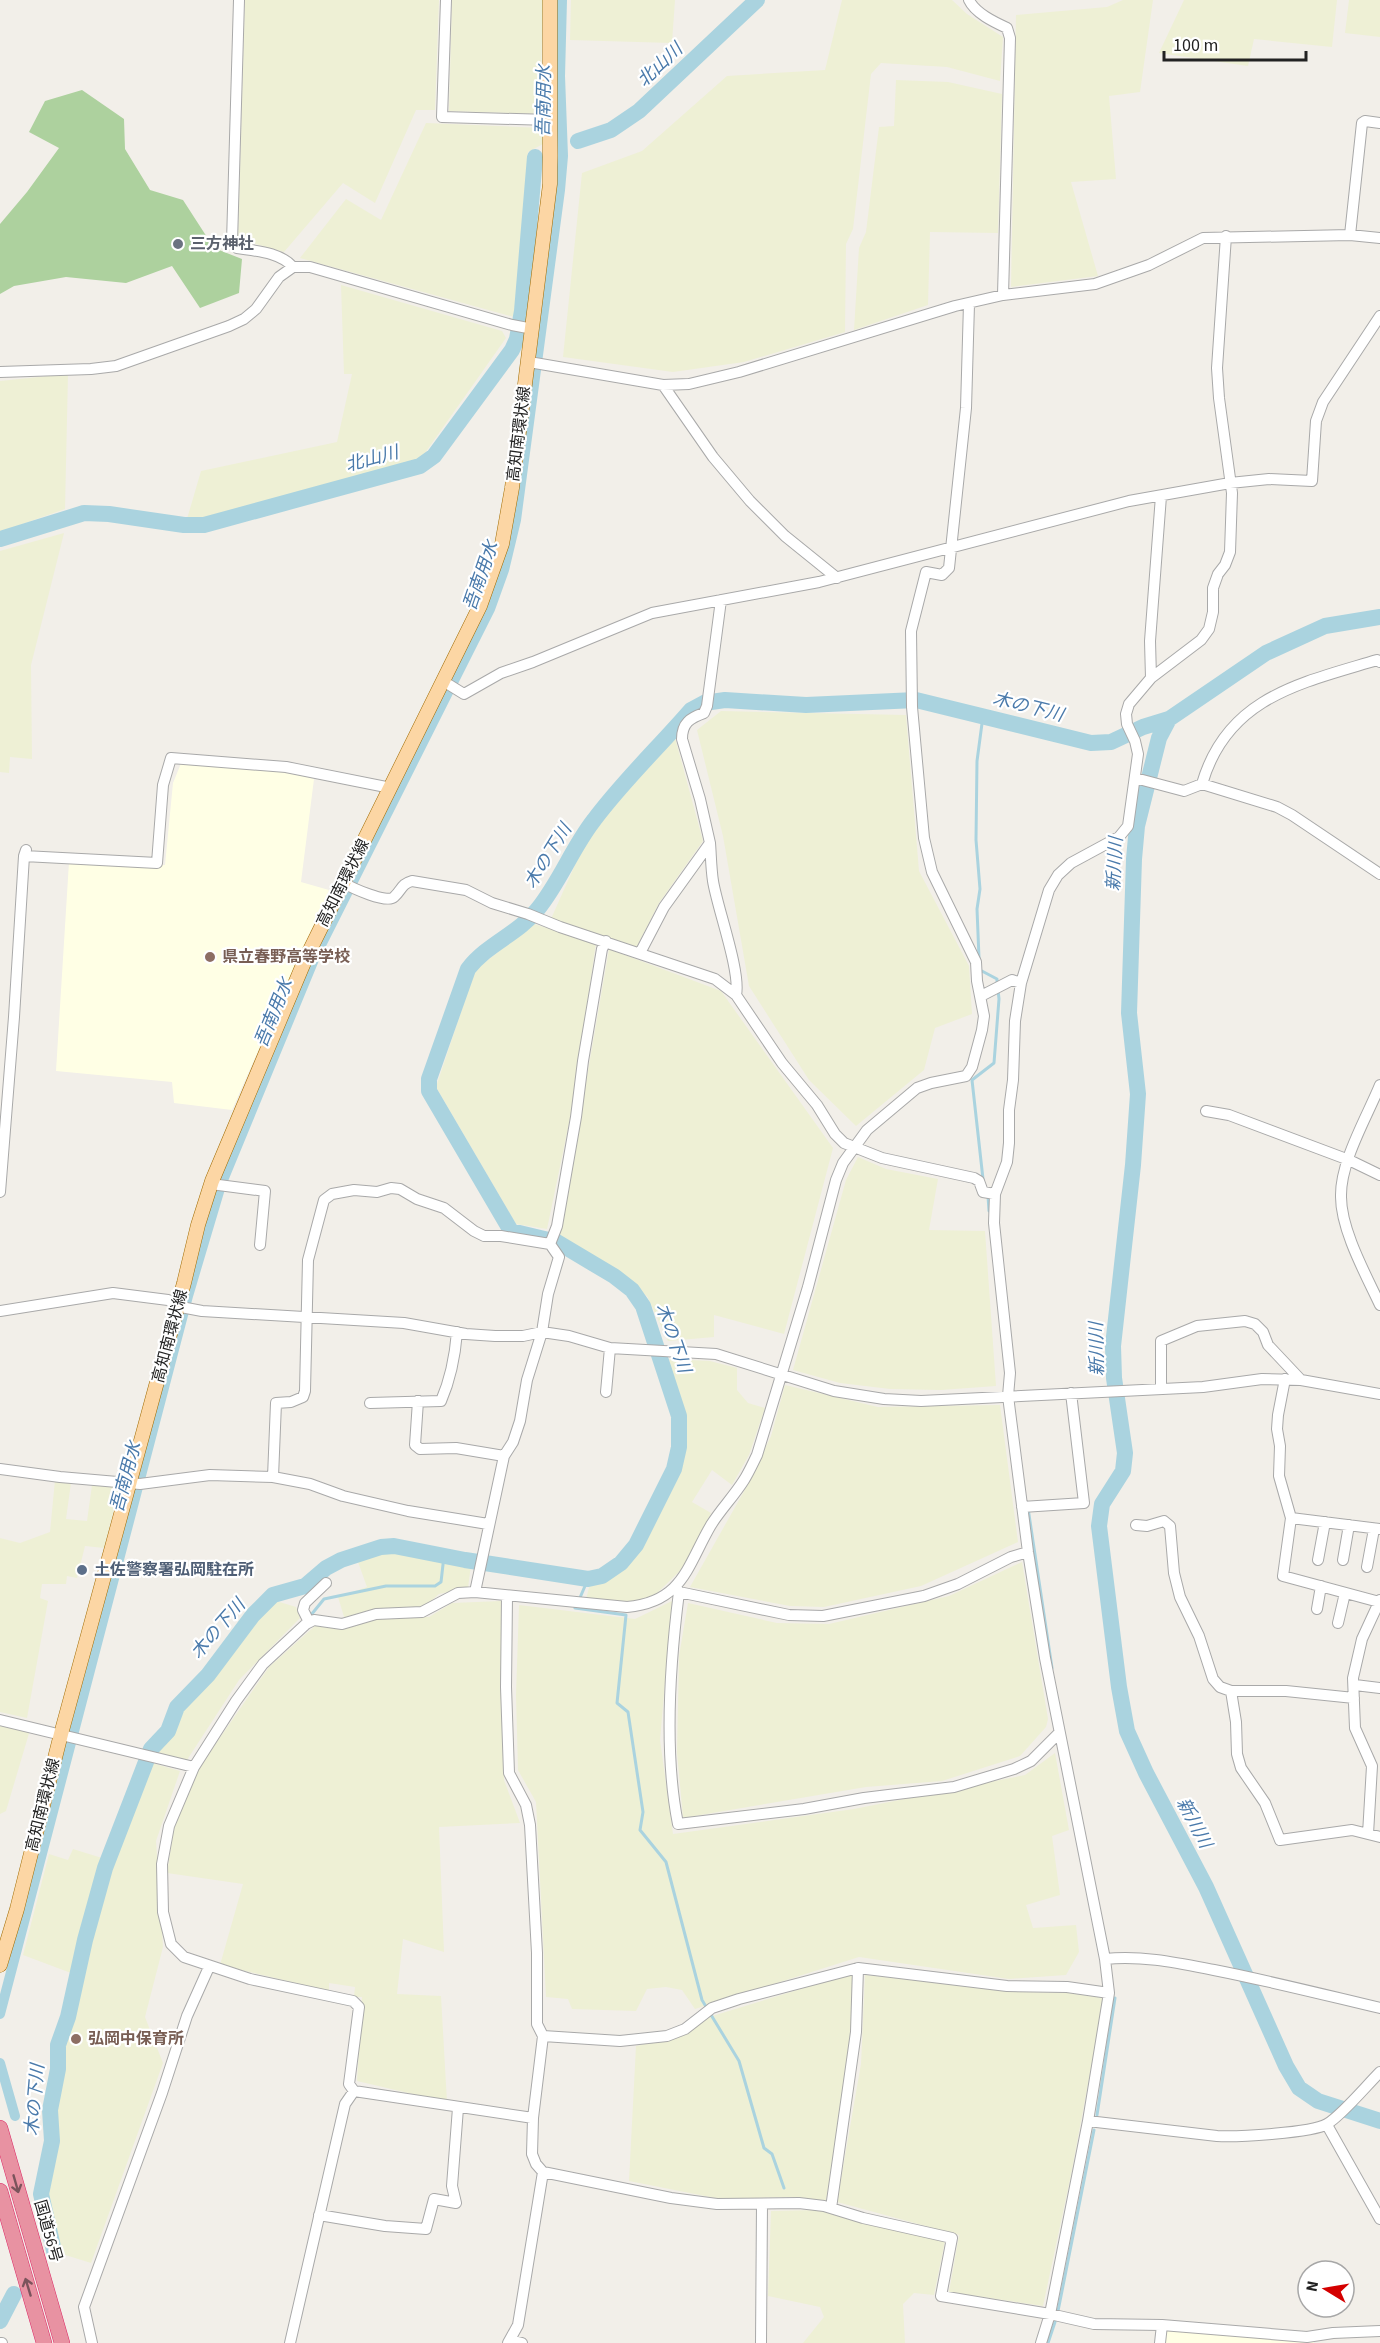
<svg xmlns="http://www.w3.org/2000/svg" width="1380" height="2343" font-family="'Source Sans 3','Noto Sans JP',sans-serif">
	<rect width="100%" height="100%" fill="#f2efe9"/>
	<path fill="#ffffe5" d="M182 761 284 770 314 779 301 882 329 890 232 1110 174 1103 172 1082 56 1071 69 862 165 865 173 783Z
		M1166 2330 1314 2342V2343H1165Z"/>
	<path fill="#eef0d5" d="M245 0H439L435 110H416L375 203 343 183 284 252 238 239Z
		M452 0H543L540 114 449 111Z
		M571 0H675L672 43 570 40Z
		M842 0H952L967 14 1003 37 1000 81 947 67 881 63 871 74 853 229 846 244 845 332 744 362 673 372 563 357 582 173 642 151 727 76 825 70Z
		M1123 0H1153L1140 92 1109 96 1116 179 1071 182 1098 276 1011 287 1016 15 1107 7Z
		M1184 0H1337L1332 47 1254 39 1248 66 1159 53Z
		M1349 0H1380V37L1345 33Z
		M896 80 948 82 1002 94 998 233 930 232 928 305 854 330 859 248 866 232 879 127 894 126Z
		M426 123 543 128V144L528 152 514 317 300 258 346 199 381 220Z
		M341 285 502 331 506 338 420 460 206 520 187 519 201 471 337 442 352 374H344Z
		M68 374 65 509 0 532V381Z
		M64 533 31 665 32 759 10 757 9 773 0 772V551Z
		M721 711 906 715 919 871 969 966 972 1014 935 1028 924 1070 856 1126 809 1080 749 986 723 836 697 730Z
		M674 734 703 841 659 903 636 948 550 921 579 856 599 819Z
		M534 924 596 943 572 1109 547 1229 516 1224 436 1087 475 970Z
		M609 949 721 991 833 1148 784 1334 714 1315V1337L668 1341 647 1296 559 1239Z
		M858 1157 886 1169 938 1179 929 1230 985 1231 996 1386 941 1390 890 1389 840 1383 793 1370 846 1180Z
		M669 1359 710 1361 737 1368V1390L748 1403 765 1408 749 1455 732 1485 712 1470 692 1502 711 1513 684 1567 653 1597 626 1603 586 1599 590 1584 627 1566 677 1470 686 1429Z
		M785 1385 878 1407 1000 1405 1018 1542 921 1586 824 1607 790 1606 690 1587 747 1486 771 1436Z
		M55 1480 71 1483 66 1519 87 1521 92 1485H120L104 1548 85 1546 77 1578 67 1576 66 1584H42L40 1598 48 1601 27 1718 0 1712V1538L20 1543 50 1532Z
		M387 1550 471 1565 468 1588 439 1594 423 1608 345 1620 338 1597 367 1587 358 1562Z
		M1022 1562 1048 1719 1046 1727 1020 1756 942 1781 866 1787 683 1818 677 1752 679 1656 688 1603 777 1623 829 1624 949 1596Z
		M273 1600 296 1607 300 1618 239 1680 187 1760 154 1754 155 1750 170 1736 180 1710 209 1681Z
		M501 1601 504 1780 520 1823 439 1827 444 1952 403 1939 397 1994 441 1996 447 2102 357 2081 362 1997H354L355 1987 329 1983V1991L220 1965 243 1884 167 1873 174 1827 196 1772 269 1667 316 1625 383 1616 429 1617 452 1603Z
		M672 1601 660 1740 673 1834 854 1809 1025 1775 1055 1753 1069 1830 1052 1836 1060 1895 1026 1905 1033 1928 1076 1925 1079 1952 1066 1975 1009 1979 859 1957 695 2009 682 1990 666 1987 647 1989 636 2011 572 2009 568 1999 546 1997 536 1802 518 1770 516 1695 519 1605 635 1619Z
		M0 1723 30 1730 6 1811 0 1814Z
		M152 1763 180 1771 156 1841 163 1947 145 2017 163 2063 91 2263 59 2253 45 2193 57 2138 54 2109 63 2073V2048L105 1883Z
		M73 1849 102 1858 71 1973 23 1955 49 1854 68 1860Z
		M853 1973 852 2036 826 2202 793 2197 720 2199 629 2181 636 2046 685 2035 709 2017Z
		M865 1975 1024 1992 1070 1993 1104 1998 1071 2175 1043 2306 949 2292 959 2235 837 2202 861 2064Z
		M820 2210 945 2241 934 2295 914 2293 903 2304 905 2343H803L824 2317 820 2307 768 2296 771 2211Z"/>
	<path fill="#add19e" d="M82 90 124 119 125 149 150 190 183 200 214 248 242 259 239 293 200 308 172 266 126 283 66 277 14 286 0 294V224L27 192 59 148 29 132 45 101Z"/>
	<g fill="none" stroke-linecap="round" stroke-linejoin="round">
		<path stroke="#aad3df" stroke-width="3" d="M979 958 977 909 980 889 976 840 977 761 983 716
			M980 970 997 979V984
			M983 1179 972 1080 994 1063 999 999 998 990
			M988 1196 989 1211
			M1028 1508 1052 1668
			M579 1600 588 1579
			M576 1606 575 1608 626 1615 617 1703 628 1712 643 1812 640 1830 666 1862 702 2000 739 2061 764 2148 772 2154 784 2188
			M311 1615 324 1599 386 1586H435L441 1582 444 1556
			M1097 2115 1115 1998
			M1058 2311 1094 2130
			M1048 2343 1055 2322"/>
		<path stroke="#aad3df" stroke-width="10" d="M0 2014 188 1296 221 1185 315 957 490 609 504 570 516 520 560 190 563 156 560 76 562 0
			M0 2063 15 2116"/>
		<path stroke="#aad3df" stroke-width="16" d="M578 141 611 130 639 111 757 0
			M0 539 84 513 109 514 184 525H204L420 466 434 456 512 350 517 339 522 311 535 157
			M1380 617 1325 626 1266 653 1169 719 1159 738 1137 826 1134 859 1129 1013 1138 1094 1133 1165 1113 1346 1114 1378 1125 1453 1123 1471 1102 1504 1099 1526 1119 1687 1127 1731 1146 1773 1206 1887 1286 2066 1299 2088 1318 2101 1380 2121
			M54 2251 41 2194 52 2141 50 2110 58 2069V2045L68 2017 85 1940 105 1868 151 1749 168 1731 177 1707 208 1675 253 1615 273 1595 305 1586 326 1568 341 1560 381 1547 394 1546 465 1560 588 1579 602 1576 621 1563 636 1545 674 1469 679 1447V1416L643 1306 632 1290 614 1276 557 1242 511 1231 429 1091V1079L468 969C487 944 518 934 537 910 560 882 572 848 594 820 623 781 659 747 691 710L704 703 725 700 806 705 916 700 1091 743 1111 742 1143 727 1169 719
			M0 2321 14 2294"/>
		<g stroke="#a9a9a9" stroke-width="12">
			<path id="minor" d="M239 0 232 242 237 248C256 251 280 252 293 267
				M446 0 442 117 550 120
				M969 0C975 13 994 22 1007 28L1010 38 1003 295
				M1350 235 1362 123 1365 121 1380 123
				M529 362 663 385 689 384 739 372 955 306 1003 295 1095 284 1149 265 1203 238 1350 235 1380 238
				M0 372 91 369 116 366 229 326 244 319 256 309 279 277 293 267H310L512 325 533 329
				M663 385 713 457 750 501 785 536 837 578
				M1151 678 1150 641 1161 496
				M443 681 464 694 501 673 533 662 652 613 819 582 1129 501 1230 483 1269 479 1312 481 1316 421 1323 402 1380 316
				M1135 778 1184 791 1202 784 1277 807 1292 815 1380 874
				M1202 784C1227 697 1301 683 1377 660L1380 662
				M710 843C711 855 711 868 713 881 717 907 741 972 736 995
				M24 856 157 863 163 785 171 758 286 767 391 788
				M344 883C352 888 387 904 394 897 402 890 401 884 412 881L466 890 492 903 528 914 560 927 715 979 736 995 782 1063 817 1105 835 1134 844 1143 882 1158 974 1178 979 1181 983 1192 995 1194
				M640 953 664 907 710 843 700 799 682 739C682 723 690 718 704 713L707 706 721 600
				M981 996 1012 980 1021 983
				M1380 1085C1367 1117 1340 1162 1341 1197 1341 1230 1366 1275 1380 1305
				M1206 1111 1229 1115 1349 1160 1380 1175
				M211 1184 265 1191 260 1245
				M0 1192 14 1017 24 856 26 850
				M550 1244 557 1226 576 1117 583 1061 602 949 606 941
				M0 1311 113 1293 168 1300 181 1307 202 1311 404 1323 466 1334 495 1336H523L542 1332 569 1336 610 1348 716 1354 834 1391 884 1399 921 1401 1203 1387 1262 1379 1301 1380 1380 1394
				M1285 1379 1278 1415 1277 1429 1280 1446 1279 1476 1291 1518 1283 1576 1379 1602
				M1161 1389V1341L1197 1326 1245 1321 1255 1324 1263 1332 1268 1345 1301 1380
				M606 1392 610 1348
				M418 1401 415 1445 420 1449 456 1448 504 1456
				M370 1403 441 1401C451 1378 455 1357 457 1332
				M0 1469 60 1477 140 1484 210 1475 273 1477 310 1484 343 1496 408 1511 488 1524
				M273 1477 276 1403 291 1402 303 1397 305 1391 308 1260 324 1200 332 1194 354 1190 377 1192 391 1188 400 1189 417 1199 444 1208 474 1231 484 1236H501L550 1244 559 1257 548 1294 542 1332 527 1380 520 1421 513 1442 504 1456 475 1592
				M1022 1507 1084 1503 1071 1393
				M1291 1518 1380 1529
				M1136 1525 1147 1526 1164 1521 1170 1526 1174 1573 1180 1597 1199 1636 1213 1679 1220 1687 1231 1691H1286L1354 1698
				M1318 1560 1325 1522
				M1343 1560 1349 1525
				M1367 1567 1374 1529
				M676 1587 679 1592C670 1663 664 1754 678 1824L804 1809 864 1798 954 1787 1014 1769 1031 1761 1059 1733
				M679 1592 789 1615 823 1616 924 1596 958 1584 1011 1557 1028 1552
				M507 1596 506 1687 509 1773 526 1805 530 1825 537 1953V2024L543 2036 533 2118 532 2154 536 2164 543 2172 671 2198 717 2204 799 2203 824 2206 863 2218 952 2238 941 2296 1050 2314 1094 2324 1162 2325 1160 2343
				M1317 1609 1321 1586
				M309 1622 303 1610 305 1603 326 1583
				M1338 1623 1345 1593
				M1355 1685 1380 1688
				M1231 1691 1236 1722 1237 1754 1241 1768 1265 1803 1280 1840 1352 1830 1380 1837
				M0 1720 194 1767
				M1368 1834 1372 1766 1355 1728 1353 1678 1362 1639 1380 1600
				M1105 1959C1142 1955 1178 1963 1214 1970 1270 1981 1325 1995 1380 2008
				M543 2036 620 2041 667 2036 685 2029 712 2008 739 1999 858 1968 1007 1986 1067 1987 1109 1993
				M533 2118 354 2091 349 2084 359 2007 353 2001 250 1979 184 1957 171 1944 163 1912 162 1864 169 1826 194 1767 236 1701 263 1664 306 1624 314 1620 342 1624 376 1614 422 1612 458 1593 475 1592 627 1607C683 1602 687 1566 711 1525 721 1509 734 1496 744 1480 749 1472 753 1463 757 1455L808 1287 836 1180 843 1163 867 1130 917 1088 931 1083 966 1076 972 1067 982 1030 984 1016 977 981 976 962 932 872 924 838 912 707 911 631 926 572 942 575 949 568 966 408 969 304
				M1088 2121 1217 2136C1237 2137 1312 2133 1327 2124 1342 2115 1366 2086 1380 2072
				M1327 2125 1380 2219
				M831 2208 856 2032 858 1968
				M319 2215 385 2226 426 2229 434 2199 456 2203 452 2186 458 2108
				M1162 2325 1307 2337 1333 2333 1380 2331
				M510 2340 522 2343
				M0 2343H2
				M92 2343 84 2307 162 2093 187 2016 209 1967
				M290 2343 345 2104 354 2091
				M508 2343 518 2325 543 2172
				M761 2343 762 2204
				M1041 2343 1050 2314 1088 2121 1109 1993 1105 1959 1045 1658 1028 1552 1008 1396 1010 1373 994 1223 995 1194 1007 1162 1009 1143V1110L1013 1080 1015 1021 1021 983 1049 890 1058 875 1071 863 1119 837 1128 826 1138 754 1135 741 1127 724 1126 714 1129 704 1151 678 1201 640 1209 629 1213 612V588L1218 574 1225 565 1230 552 1232 493 1219 398 1217 368 1226 236"/>
		</g>
		<g stroke="#a06b00" stroke-width="15">
			<path id="major" d="M0 1965 17 1909 61 1734 184 1283 198 1225 212 1181 305 960 480 606 502 544 512 488 550 184V0"/>
		</g>
		<g stroke="#dc2a67" stroke-width="16">
			<path id="highway" d="M0 2128 62 2343
				M0 2191 44 2343"/>
		</g>
		<use href="#minor" stroke="#fff" stroke-width="10"/>
		<use href="#major" stroke="#fcd6a4" stroke-width="14"/>
		<use href="#highway" stroke="#e892a2" stroke-width="15"/>
	</g>
	<defs><path id="oneway-shaft" d="M-6 0H5M1.5-3L5.5 0L1.5 3" fill="none" stroke-width="1.6" stroke-linecap="round" stroke-linejoin="round" transform="scale(1.5)"/></defs>
	<g stroke="#7b545c">
		<use href="#oneway-shaft" transform="translate(16 2184) rotate(74)"/>
		<use href="#oneway-shaft" transform="translate(28 2287) rotate(-107)"/>
	</g>
	<circle fill="#6b7280" stroke="#fff" stroke-width="2" cx="178" cy="244" r="6"/>
	<g fill="#8d6e63" stroke="#fff" stroke-width="2">
		<circle cx="210" cy="957" r="6"/>
		<circle cx="76" cy="2039" r="6"/>
	</g>
	<circle fill="#5c6f8a" stroke="#fff" stroke-width="2" cx="82" cy="1570" r="6"/>
	<g text-anchor="middle" dominant-baseline="central" stroke-width="4.5" stroke-linejoin="round" paint-order="stroke">
		<g font-size="16" font-weight="bold" fill="#5b616d" stroke="#fff" text-anchor="start">
			<text x="190" y="244">三方神社</text>
		</g>
		<g font-size="16" fill="#222" stroke="#fff">
			<text transform="translate(519 434) rotate(-83)">高知南環状線</text>
			<text transform="translate(343 883) rotate(-63)">高知南環状線</text>
			<text transform="translate(170 1336) rotate(-75)">高知南環状線</text>
			<text transform="translate(43 1805) rotate(-76)">高知南環状線</text>
			<text transform="translate(48 2231) rotate(74)">国道56号</text>
		</g>
		<g font-size="16" font-weight="bold" fill="#785e54" stroke="#fff" text-anchor="start">
			<text x="222" y="957">県立春野高等学校</text>
			<text x="88" y="2039">弘岡中保育所</text>
		</g>
		<g font-size="16" font-weight="bold" fill="#4e5e75" stroke="#fff" text-anchor="start">
			<text x="94" y="1570">土佐警察署弘岡駐在所</text>
		</g>
		<g font-size="18" font-style="italic" fill="#4a7aab" stroke="#fff">
			<text transform="translate(660 65) rotate(-43)">北山川</text>
			<text transform="translate(544 101) rotate(-89)">吾南用水</text>
			<text transform="translate(372 459) rotate(-15)">北山川</text>
			<text transform="translate(481 576) rotate(-71)">吾南用水</text>
			<text transform="translate(1028 707) rotate(14)">木の下川</text>
			<text transform="translate(548 856) rotate(-58)">木の下川</text>
			<text transform="translate(1115 864) rotate(-87)">新川川</text>
			<text transform="translate(274 1013) rotate(-68)">吾南用水</text>
			<text transform="translate(673 1338) rotate(71)">木の下川</text>
			<text transform="translate(1097 1349) rotate(-91)">新川川</text>
			<text transform="translate(126 1477) rotate(-75)">吾南用水</text>
			<text transform="translate(218 1629) rotate(-49)">木の下川</text>
			<text transform="translate(1194 1823) rotate(62)">新川川</text>
			<text transform="translate(35 2100) rotate(-85)">木の下川</text>
		</g>
	</g>
	<g transform="translate(1326 2289) rotate(281)"><circle r="28" fill="#ffffff" stroke="#a7a7a7" stroke-width="1.5"/>
	<path d="M0-4.5L10 22L0 15L-10 22Z" fill="#d40000"/>
	<text y="-9" font-size="16" font-weight="bold" text-anchor="middle" fill="#222222">N</text>
	</g>
	<path d="M1164 51v9h142v-9" fill="none" stroke="#222222" stroke-width="3"/>
	<text x="1173" y="51" font-size="18" fill="#222222" stroke="#ffffff" stroke-width="4.5" paint-order="stroke">100 m</text>
</svg>
